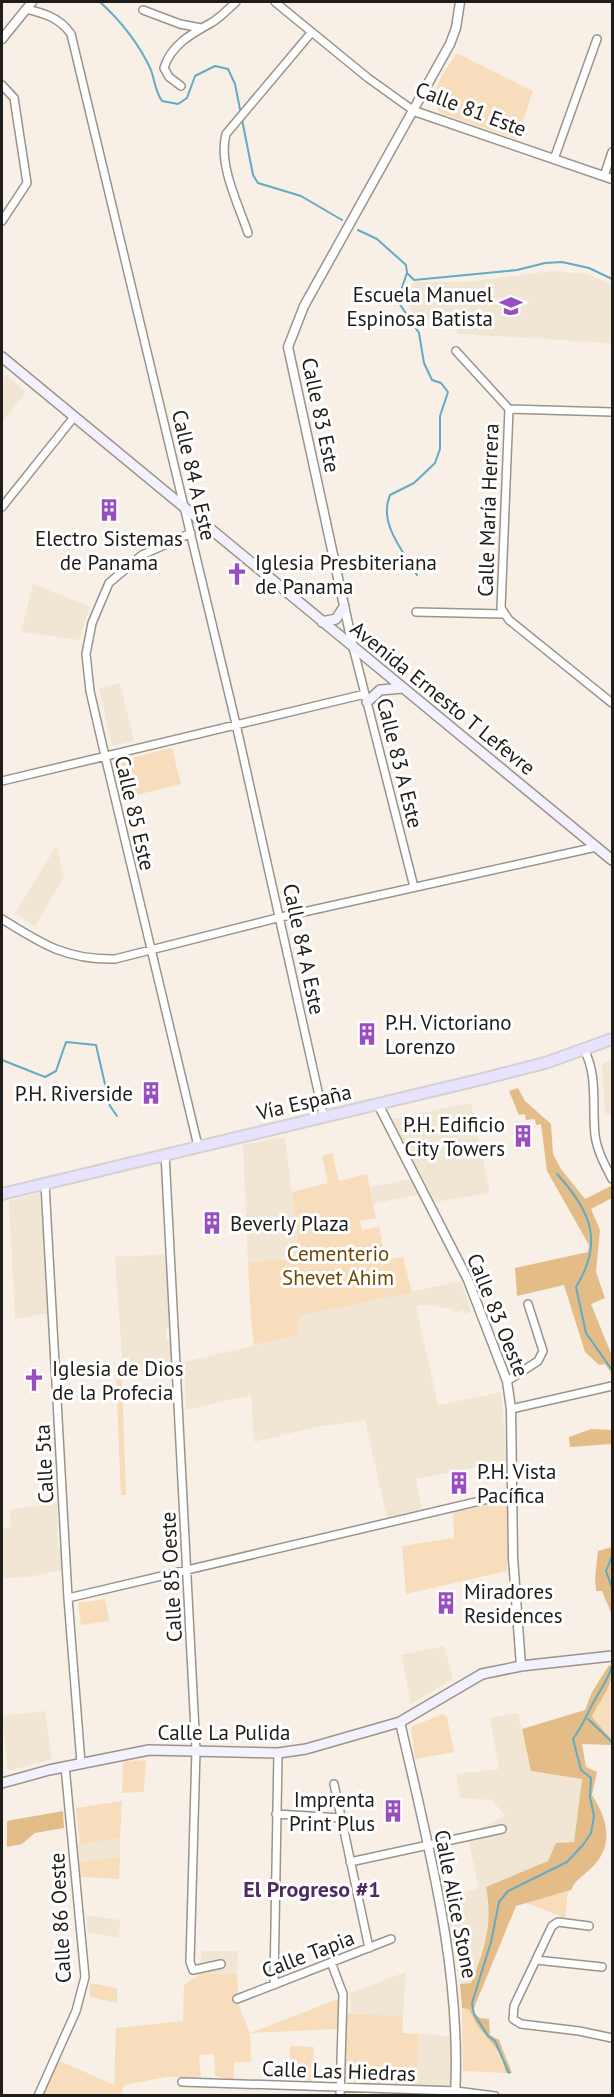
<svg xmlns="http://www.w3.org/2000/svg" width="614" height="2097" font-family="'PT Sans',sans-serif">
	<rect width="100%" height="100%" fill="#f8f0e6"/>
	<path fill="#f1e5d4" d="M552 271 588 274 612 285V343L458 334 453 325 418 317 412 311 408 300 411 286 414 282H466Z
		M6 375 26 392 2 422V381Z
		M33 584 90 607 79 640 21 632Z
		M120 683 134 741 112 746 99 688Z
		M57 845 64 878 35 926 15 913Z
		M612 1060V1113L605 1115 602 1064Z
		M471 1103 490 1193 435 1202 392 1119Z
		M285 1137 297 1233 296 1259 248 1262 243 1145Z
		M412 1179 419 1194 373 1204 370 1187Z
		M40 1193 49 1313 15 1319 9 1201Z
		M166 1254 169 1327 166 1329V1339L171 1341 172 1371 123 1373 115 1257Z
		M461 1281 471 1312 465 1314 463 1310 454 1313 452 1309 428 1305 416 1306 438 1405 501 1392 507 1461 416 1479 422 1509 387 1518 365 1420 316 1427 254 1442 251 1395 186 1410 184 1362 298 1335 297 1316Z
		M57 1503 58 1547 61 1546 63 1570 29 1577 2 1578V1528L11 1527 10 1510Z
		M444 1646 453 1679 411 1704 401 1655Z
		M45 1711 52 1759 8 1771 2 1716Z
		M518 1713 531 1771 582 1779 574 1842 548 1861 486 1887 489 1905 486 1947 470 1983 460 1984 445 1898 479 1888 469 1843 471 1833 505 1816 492 1800 460 1798 456 1774 499 1769 490 1718Z
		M120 1838V1857L78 1862 77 1844Z
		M86 1915 120 1920 119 1938 88 1932Z
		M201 1951H238L237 1974H200Z
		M406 1972 403 2016 351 2013 350 1993Z
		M419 2034 451 2036 450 2086H416Z"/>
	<path fill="#f7ddbb" d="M457 53 533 91 517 139 440 113C425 95 446 70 457 53Z
		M172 748 181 784 124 798 115 762Z
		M332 1153 339 1181 367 1174 376 1218 360 1221 362 1230 379 1227 386 1260 403 1257 412 1292 298 1316 299 1335 254 1345 251 1322 248 1262 296 1259 297 1233 292 1192 328 1183 322 1156Z
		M116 1379 122 1380 126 1495H121Z
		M504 1502 510 1509 507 1571 406 1594 402 1546 454 1538 453 1512Z
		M105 1599 109 1621 81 1625 78 1603Z
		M612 1683V1740L592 1717 600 1699Z
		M442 1714 447 1717 454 1752 415 1759 411 1727Z
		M146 1760 144 1792 122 1793 123 1762Z
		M122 1801 120 1838 80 1844 76 1808Z
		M120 1857 119 1879 80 1877 78 1862Z
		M568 1891 565 1918 526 1903Z
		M200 1974H237L239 2006 250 2033 338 1999V2029L250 2033 251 2062H234V2080L215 2076 214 2054 199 2055 201 2077H167L124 2085 121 2095 48 2096 42 2093 56 2063 60 2061 114 2085 116 2028 183 2021 184 1985Z
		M90 1983 117 1988V2003L90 1997Z
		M462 2008 469 2009 477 2025 501 2054 506 2073 463 2071Z
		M345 2013 403 2016 402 2033 419 2034 416 2086 348 2084 344 2080Z
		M290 2046 314 2047 312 2081 289 2080Z"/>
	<path fill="#e3bc88" d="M518 1088 525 1101 551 1124 553 1154 561 1169 585 1199 611 1186 612 1198 591 1209 600 1230 596 1272 605 1298 591 1304 612 1356V1374L605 1364 599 1365 585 1352 564 1285 517 1296 515 1268 588 1252 589 1245 547 1171 541 1124 536 1125 535 1119 526 1120 525 1114 519 1115 509 1091Z
		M591 1429 612 1430V1444L570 1447 569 1437Z
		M612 1547V1615L602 1591H596L595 1578 598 1551Z
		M609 1665 612 1666C613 1689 601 1696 592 1717L612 1740V1745L582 1744 586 1767 597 1772 592 1795C606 1817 614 1841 596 1863 587 1874 577 1877 571 1890L516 1906 474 2008V2013L480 2018 489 2019 490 2035 499 2040 512 2073H506L501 2054 477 2025 469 2009 462 2008 460 1984 471 1983C485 1949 493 1924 486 1887L548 1861 556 1843 574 1842 582 1779 531 1771 522 1729 585 1710 592 1692Z
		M63 1811 64 1828 35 1833 22 1844 7 1847V1821Z"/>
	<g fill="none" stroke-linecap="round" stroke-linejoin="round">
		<path stroke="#62abc4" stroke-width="2" d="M100 2C120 20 140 45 151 70 155 81 155 91 162 101L178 104 187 98 195 76 215 66 228 69 235 84 253 175 258 183 301 196 342 220
			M358 230 377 239 406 265 407 273 400 293 399 303 419 333 424 363 432 380 441 383 448 392 440 416V449L435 463 414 483 390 495C378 523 403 551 417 575
			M408 274 414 280 517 270 545 263 562 262 589 268 612 279
			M2 1060 45 1077 56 1071 66 1042 96 1045 110 1106 117 1116
			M557 1174C591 1211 604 1242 576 1287L586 1333 612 1370
			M612 1556 606 1571 612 1588
			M588 1719 612 1742
			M509 2073 495 2041 488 2036 474 2014 472 2003 491 1942 499 1902 508 1891 567 1862 583 1845 591 1833 594 1816 590 1797 591 1778 581 1770 573 1739C581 1728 586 1717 592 1705 599 1691 608 1681 612 1666"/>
		<g stroke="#9b948a" stroke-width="10">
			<path id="minor" d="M275 2 368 78 414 111
				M26 9C44 13 60 18 71 34L236 724 324 1118
				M143 10 180 24 201 28
				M2 85 14 98 27 183 2 221
				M181 86 169 77 164 68C171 45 191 34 211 23 220 18 228 9 236 2
				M554 159 597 39
				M604 176 612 152
				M248 233C238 203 218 165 226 134L311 33
				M456 351 509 409
				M509 409 501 608 509 620 612 703
				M509 409 612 412
				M2 507 74 417
				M191 533 142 555 109 583 92 623 86 654 90 691 105 756 198 1146
				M416 612 504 614
				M353 647 414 887
				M2 781 365 694
				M2 919C42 944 66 960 115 959L281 917 596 847
				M584 1050C598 1074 592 1107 595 1135 597 1151 605 1165 612 1179
				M165 1154 196 1750 190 1962 193 1970 221 1964
				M45 1184 68 1598 81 1763
				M507 1381 538 1361 543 1351 528 1304
				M511 1409 612 1386
				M68 1598 514 1493
				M334 1784 369 1948
				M276 1814 341 1818
				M350 1862 502 1829
				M589 1926 558 1922 552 1926 514 2006 513 2019 521 2024 579 2031 612 2038
				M536 1960 602 1967
				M331 1962 343 1994 340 2096
				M274 1985 278 1753
				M237 1999 391 1939
				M182 2082 456 2091 495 2096
				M38 2096 76 2011 85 1977 65 1766"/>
		</g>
		<g stroke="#9b948a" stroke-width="11">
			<path id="tertiary" d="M2 39 32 2
				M414 111 612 179
				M353 647 288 347 304 306 450 44 456 28 460 2
				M378 1104 468 1280 507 1381 511 1409 513 1558 521 1666
				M400 1722C428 1845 462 1969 455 2096"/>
		</g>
		<g stroke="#9b948a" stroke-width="12">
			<path id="secondary" d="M2 357 612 860
				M322 622 336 619 344 607
				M367 702 380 690 403 688
				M2 1783 49 1770 149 1750 278 1753 306 1749 400 1722 482 1674 521 1666 612 1656"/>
		</g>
		<g stroke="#d2d2d1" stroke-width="14">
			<path id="primary" d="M2 1194 478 1080 545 1063 612 1039"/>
		</g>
		<use href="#minor" stroke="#fff" stroke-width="7"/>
		<use href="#tertiary" stroke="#fff" stroke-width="8"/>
		<use href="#secondary" stroke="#f4f1fe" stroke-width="9"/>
		<use href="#primary" stroke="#e8e2fe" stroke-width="10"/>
	</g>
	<defs>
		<g id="school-bare" transform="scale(1.8)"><path d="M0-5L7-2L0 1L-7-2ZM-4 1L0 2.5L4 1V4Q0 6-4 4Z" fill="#984ec0" stroke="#fff" stroke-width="2.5" paint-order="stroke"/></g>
		<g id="building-bare" transform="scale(1.8)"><path d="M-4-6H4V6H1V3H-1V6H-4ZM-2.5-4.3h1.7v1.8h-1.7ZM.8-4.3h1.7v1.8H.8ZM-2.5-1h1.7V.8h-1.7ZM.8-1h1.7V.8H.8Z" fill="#984ec0" stroke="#fff" stroke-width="2.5" paint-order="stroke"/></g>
		<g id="church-bare" transform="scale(1.8)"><path d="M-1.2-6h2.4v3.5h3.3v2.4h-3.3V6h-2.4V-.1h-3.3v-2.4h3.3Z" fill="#984ec0" stroke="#fff" stroke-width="2.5" paint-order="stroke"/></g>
	</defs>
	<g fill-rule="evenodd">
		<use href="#school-bare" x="511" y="306"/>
		<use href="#building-bare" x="109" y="510"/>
		<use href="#church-bare" x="237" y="574"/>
		<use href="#building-bare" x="367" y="1034"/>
		<use href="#building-bare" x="151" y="1093"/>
		<use href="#building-bare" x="523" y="1136"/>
		<use href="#building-bare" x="212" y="1223"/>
		<use href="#church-bare" x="34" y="1380"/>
		<use href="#building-bare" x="459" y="1483"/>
		<use href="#building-bare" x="446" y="1603"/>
		<use href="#building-bare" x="393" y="1811"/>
	</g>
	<g text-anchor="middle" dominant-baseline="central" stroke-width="6" stroke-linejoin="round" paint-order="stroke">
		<g font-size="21" fill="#1f1d19" stroke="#fff">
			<text transform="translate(471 109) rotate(21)">Calle 81 Este</text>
			<text transform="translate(321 415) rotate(78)">Calle 83 Este</text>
			<text transform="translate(194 475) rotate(77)">Calle 84 A Este</text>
			<text transform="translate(488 510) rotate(-88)">Calle María Herrera</text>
			<text transform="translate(443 698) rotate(39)">Avenida Ernesto T Lefevre</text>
			<text transform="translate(400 763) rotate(76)">Calle 83 A Este</text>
			<text transform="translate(135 813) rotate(77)">Calle 85 Este</text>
			<text transform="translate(304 949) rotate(78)">Calle 84 A Este</text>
			<text transform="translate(304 1102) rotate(-13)">Vía España</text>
			<text transform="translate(498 1315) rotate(68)">Calle 83 Oeste</text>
			<text transform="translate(44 1464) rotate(-93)">Calle 5ta</text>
			<text transform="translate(171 1577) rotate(-93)">Calle 85 Oeste</text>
			<text x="224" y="1732">Calle La Pulida</text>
			<text transform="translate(456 1904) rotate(79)">Calle Alice Stone</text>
			<text transform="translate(60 1918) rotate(-93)">Calle 86 Oeste</text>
			<text transform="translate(308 1954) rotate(-21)">Calle Tapia</text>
			<text transform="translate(339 2071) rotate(2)">Calle Las Hiedras</text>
		</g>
		<g font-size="21" fill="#1f1d19" stroke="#fff" text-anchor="start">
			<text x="493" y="294" text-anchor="end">Escuela Manuel<tspan x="493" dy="24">Espinosa Batista</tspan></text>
			<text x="109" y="538" text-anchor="middle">Electro Sistemas<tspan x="109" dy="24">de Panama</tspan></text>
			<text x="255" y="562">Iglesia Presbiteriana<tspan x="255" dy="24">de Panama</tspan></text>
			<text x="385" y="1022">P.H. Victoriano<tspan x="385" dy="24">Lorenzo</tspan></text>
			<text x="133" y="1093" text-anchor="end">P.H. Riverside</text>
			<text x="505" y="1124" text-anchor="end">P.H. Edificio<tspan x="505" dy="24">City Towers</tspan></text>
			<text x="230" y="1223">Beverly Plaza</text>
			<text x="52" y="1368">Iglesia de Dios<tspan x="52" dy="24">de la Profecia</tspan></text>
			<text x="477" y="1471">P.H. Vista<tspan x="477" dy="24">Pacífica</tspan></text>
			<text x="464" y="1591">Miradores<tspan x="464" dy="24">Residences</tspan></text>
			<text x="375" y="1799" text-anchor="end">Imprenta<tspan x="375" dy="24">Print Plus</tspan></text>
		</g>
		<g font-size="21" fill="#6e4906" stroke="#fff">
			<text x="338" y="1253">Cementerio<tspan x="338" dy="24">Shevet Ahim</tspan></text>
		</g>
		<g font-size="22" font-weight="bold" fill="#4f2b63" stroke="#fff">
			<text x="312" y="1889">El Progreso #1</text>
		</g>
	</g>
	<rect width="614" height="2097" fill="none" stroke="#1f1d19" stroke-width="6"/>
</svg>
